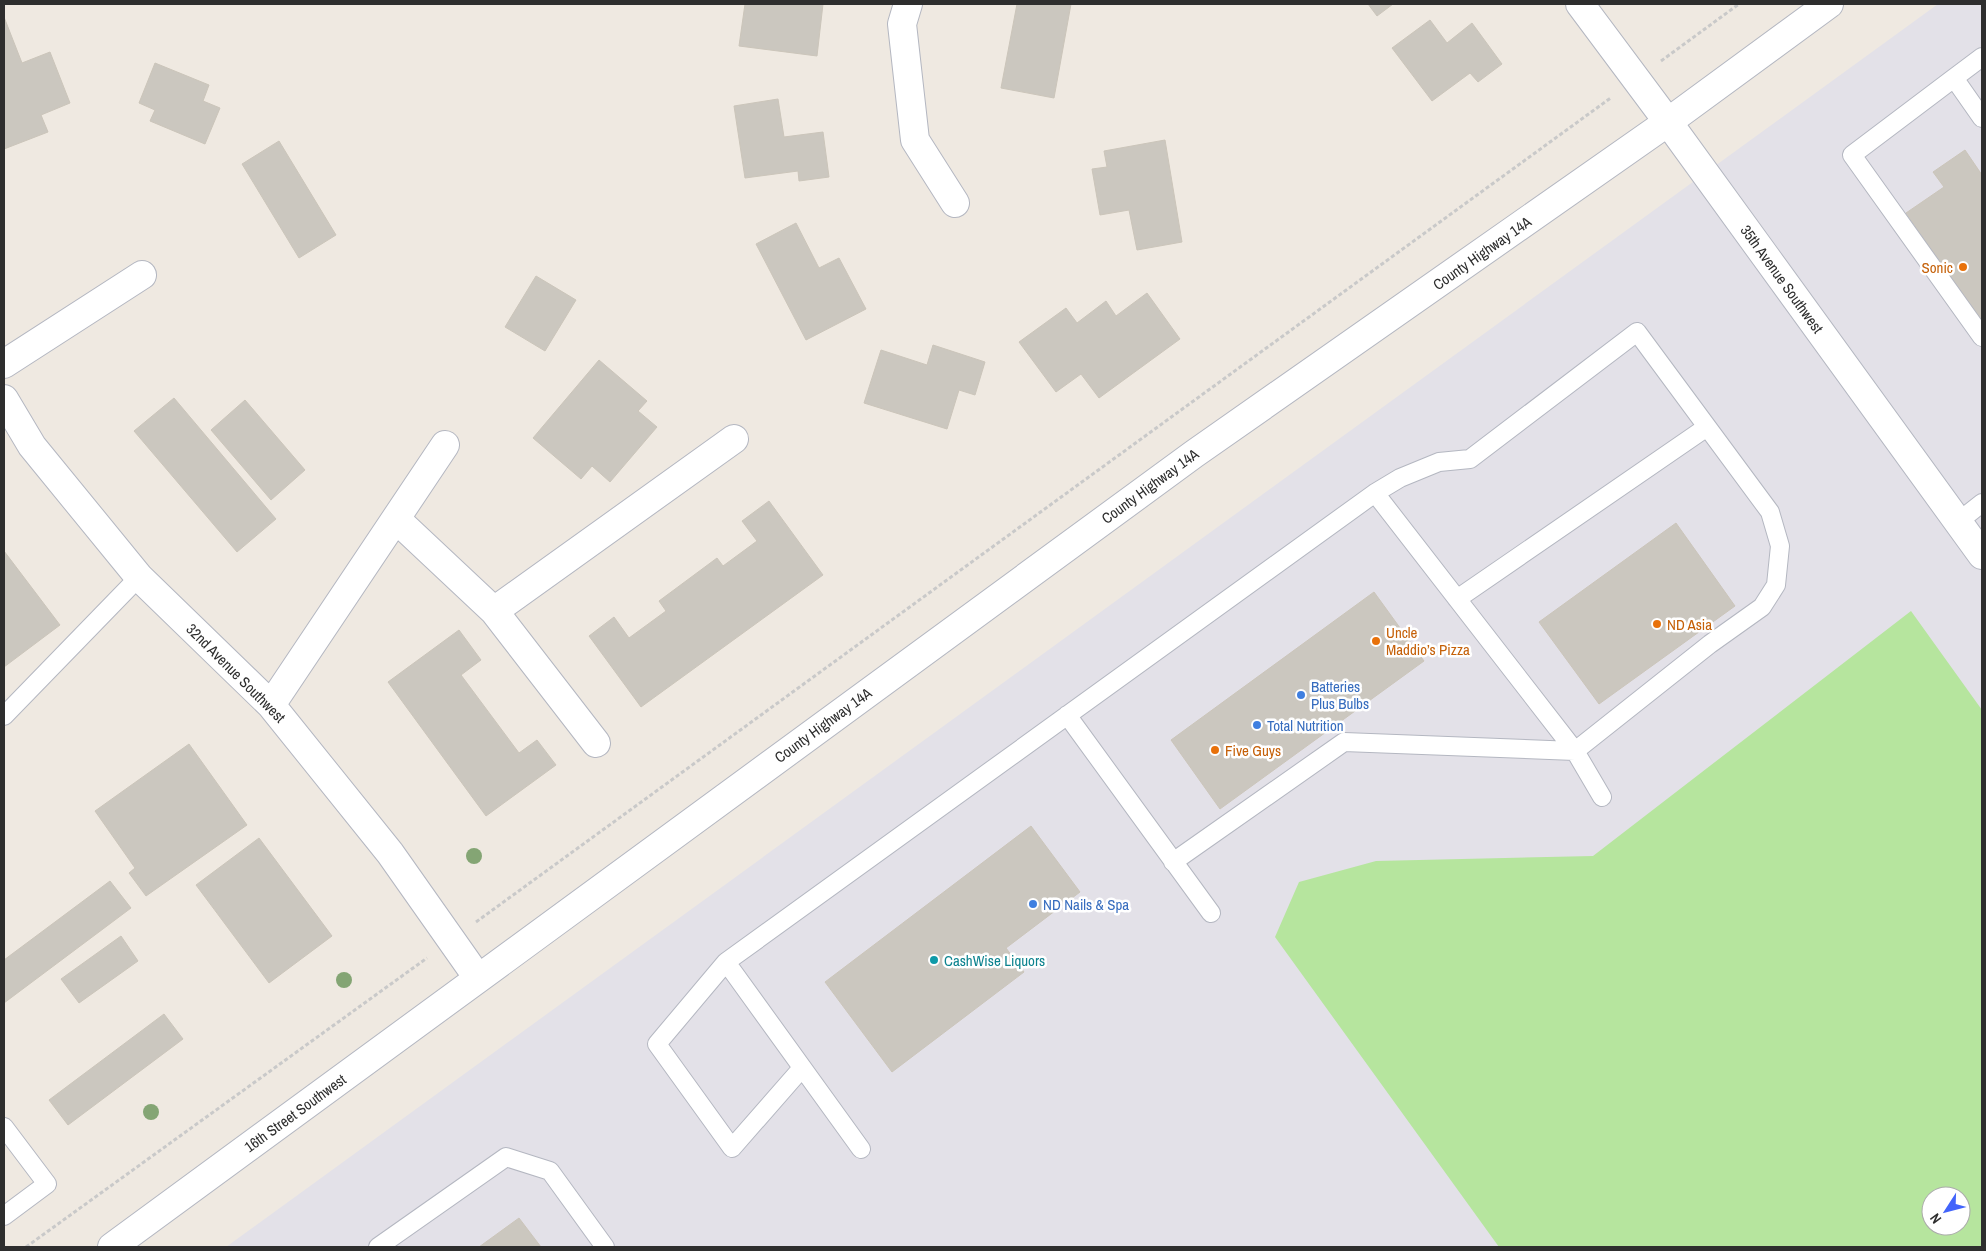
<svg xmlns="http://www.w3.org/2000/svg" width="1986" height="1251" font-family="'Archivo Narrow',sans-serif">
	<rect width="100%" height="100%" fill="#efe9e1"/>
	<path fill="#e3e1e8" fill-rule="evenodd" d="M1938 4H1982V1247H226ZM1931 1196H1961V1226H1931Z"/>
	<path fill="#b6e59e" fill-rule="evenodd" d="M1911 611 1982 710V1247H1499L1275 937 1299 882 1376 861 1593 856ZM1931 1196H1961V1226H1931Z"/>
	<path fill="#cbc7bf" stroke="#cbc5ba" d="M745 4H823L817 56 739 46Z
		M1017 4H1071L1054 98 1001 88Z
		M1368 4H1393L1377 16Z
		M4 17 22 63 50 52 70 103 41 115 48 132 4 149Z
		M1430 20 1447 43 1472 23 1502 64 1478 82 1470 73 1432 101 1392 48Z
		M155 63 209 85 203 101 220 108 205 144 150 121 155 110 139 103Z
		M778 99 784 137 823 132 829 177 799 181 798 171 745 178 734 106Z
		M1165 140 1182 242 1137 250 1129 210 1100 215 1092 169 1107 167 1104 151Z
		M279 141 336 235 299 258 242 164Z
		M1965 150 1982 175V321L1906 213 1944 187 1933 172Z
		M796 223 819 268 839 258 866 309 806 340 756 244Z
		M536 276 576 300 545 351 505 327Z
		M1147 293 1180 339 1099 398 1081 374 1056 392 1019 342 1066 308 1077 323 1106 301 1116 316Z
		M933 345 985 362 975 395 959 390 947 429 864 403 881 350 927 365Z
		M599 360 647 401 638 411 657 427 610 482 592 466 581 479 533 438Z
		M174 398 276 519 237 552 134 431Z
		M245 400 305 470 271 500 211 430Z
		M769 501 823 575 641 707 589 636 614 617 629 638 666 611 659 601 717 558 723 566 757 541 742 521Z
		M1676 523 1735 606 1599 704 1539 622Z
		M4 551 60 625 4 667Z
		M1374 592 1424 661 1220 809 1171 740Z
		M459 630 481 660 461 675 519 753 537 740 556 765 486 816 388 682Z
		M189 744 247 825 146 896 129 873 135 868 95 811Z
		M1031 826 1080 892 1006 948 1024 972 892 1072 825 982Z
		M259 838 332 936 269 983 196 885Z
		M110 881 131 908 4 1003V960Z
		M121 936 138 961 79 1003 61 979Z
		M164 1014 183 1039 68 1125 49 1100Z
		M519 1218 541 1247H479Z"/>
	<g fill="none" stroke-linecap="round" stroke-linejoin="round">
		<g stroke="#b4b7c1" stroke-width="20">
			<path id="service" d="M1954 78 1982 57
				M1982 118 1954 78 1852 155 1982 337
				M1375 493 1575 751 1602 797
				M1958 522 1982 503
				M1457 599 1707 427
				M1067 715 1211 913
				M4 716 139 577
				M726 962 657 1044 732 1148 802 1068
				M4 1127 47 1184 4 1216
				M861 1149 726 962 1375 493 1400 478 1439 462 1470 459 1637 332 1770 512 1780 546 1776 585 1762 607 1710 644 1575 751 1344 742 1173 862
				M378 1247 506 1157 550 1171 605 1247"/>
		</g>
		<g stroke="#b4b7c1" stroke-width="30">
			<path id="minor" d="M908 4 902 24 915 140 955 203
				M1580 4 1668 122 1982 555
				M4 364 142 275
				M4 399 32 446 139 577 271 705 390 853 478 978
				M396 519 494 611 596 743
				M494 611 734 439
				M271 705 445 445"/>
		</g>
		<g stroke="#b4b7c1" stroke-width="30">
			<path id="secondary" d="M112 1247 1194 454 1668 122 1829 4"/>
		</g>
		<path stroke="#c9c9c9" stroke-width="3" stroke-dasharray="4 2.5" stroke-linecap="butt" d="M1661 61 1739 4
			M476 922 1612 97
			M26 1247 427 958"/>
		<use href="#service" stroke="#fff" stroke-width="18"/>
		<use href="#minor" stroke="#fff" stroke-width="28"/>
		<use href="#secondary" stroke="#fff" stroke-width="28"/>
	</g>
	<g fill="#84a574">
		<circle cx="474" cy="856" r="8"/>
		<circle cx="344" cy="980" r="8"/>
		<circle cx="151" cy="1112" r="8"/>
	</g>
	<g fill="#e8710a" stroke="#fff" stroke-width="2">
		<circle cx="1963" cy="267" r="5"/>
		<circle cx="1657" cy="624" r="5"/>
		<circle cx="1376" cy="641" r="5"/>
		<circle cx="1215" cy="750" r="5"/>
	</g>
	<g fill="#3f7fe0" stroke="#fff" stroke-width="2">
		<circle cx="1301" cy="695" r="5"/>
		<circle cx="1257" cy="725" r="5"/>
		<circle cx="1033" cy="904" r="5"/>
	</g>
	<circle fill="#0f9aa8" stroke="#fff" stroke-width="2" cx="934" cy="960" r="5"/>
	<g text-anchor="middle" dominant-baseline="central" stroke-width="5" stroke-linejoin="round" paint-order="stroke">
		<g font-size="15" fill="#2e2e2e" stroke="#fff">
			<text transform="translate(1482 253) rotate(-35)">County Highway 14A</text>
			<text transform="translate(1782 279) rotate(54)">35th Avenue Southwest</text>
			<text transform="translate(1150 486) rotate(-36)">County Highway 14A</text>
			<text transform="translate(236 673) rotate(45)">32nd Avenue Southwest</text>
			<text transform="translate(823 725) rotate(-36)">County Highway 14A</text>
			<text transform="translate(295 1113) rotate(-36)">16th Street Southwest</text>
		</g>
		<g font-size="15" fill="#c56008" stroke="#fff" text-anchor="start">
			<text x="1953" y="267" text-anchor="end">Sonic</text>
			<text x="1667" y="624">ND Asia</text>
			<text x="1386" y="632">Uncle<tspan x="1386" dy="17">Maddio’s Pizza</tspan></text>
			<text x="1225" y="750">Five Guys</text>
		</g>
		<g font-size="15" fill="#366cbe" stroke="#fff" text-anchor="start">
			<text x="1311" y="686">Batteries<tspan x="1311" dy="17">Plus Bulbs</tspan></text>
			<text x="1267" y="725">Total Nutrition</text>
			<text x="1043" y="904">ND Nails &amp; Spa</text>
		</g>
		<g font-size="15" fill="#0d838f" stroke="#fff" text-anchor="start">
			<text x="944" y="960">CashWise Liquors</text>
		</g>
	</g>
	<rect width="1986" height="1251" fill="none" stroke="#2e2e2e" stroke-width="10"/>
	<g transform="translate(1946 1211) rotate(234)"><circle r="24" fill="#ffffff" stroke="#ababab"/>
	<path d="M0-4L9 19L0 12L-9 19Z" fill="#4264fb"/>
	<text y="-8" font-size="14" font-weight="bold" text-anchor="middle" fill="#2e2e2e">N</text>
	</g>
</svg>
